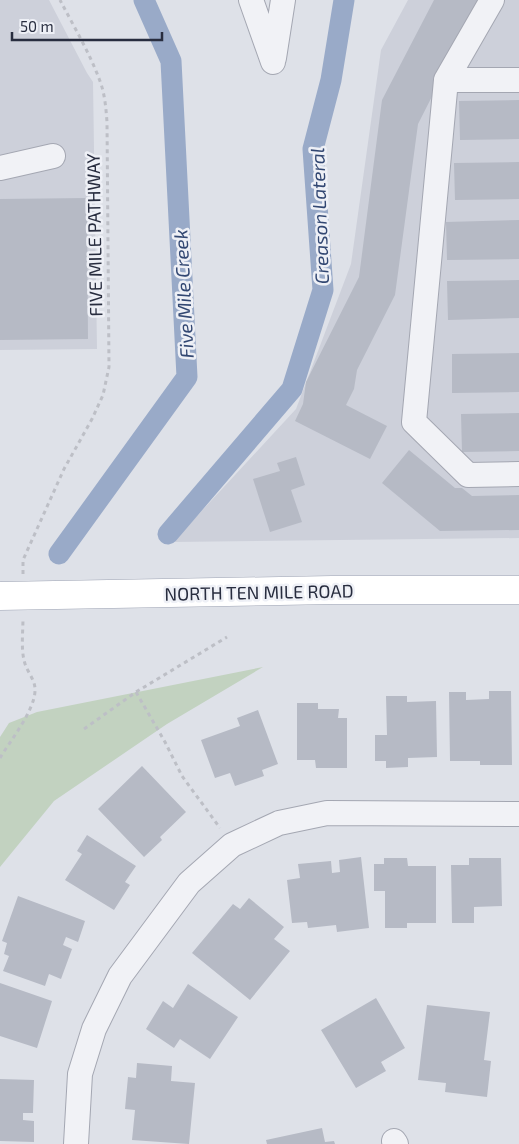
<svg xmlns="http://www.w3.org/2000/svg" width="519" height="1144" font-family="'Exo 2',sans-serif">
	<rect width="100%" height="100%" fill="#dee1e8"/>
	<path fill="#cdd0da" d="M0 0H49L87 73 93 82 97 349 0 350Z
		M408 0H519V538L173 542 296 409 351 264 381 50Z"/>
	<path fill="#c2d2c0" d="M263 667 167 724 54 801 0 867V737L9 723 37 712Z"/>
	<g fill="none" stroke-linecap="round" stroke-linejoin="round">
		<path stroke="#99aac8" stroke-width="21" d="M168 534 292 389 323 290 313 149 331 80 344 0
			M59 554 187 377 171 61 144 0"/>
	</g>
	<path fill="#b6bac5" d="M434 0H481L418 124 395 295 357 370 354 389 346 405 387 426 370 459 295 421 303 404 306 382 359 277 382 100Z
		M519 100V139L460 140 459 101Z
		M519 162V199L455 200 454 163Z
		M87 198 88 339 0 340V199Z
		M519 220V259L447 260 446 222Z
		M519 280V318L448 320 447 281Z
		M519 353V392L452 393V354Z
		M519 413V451L462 452 461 414Z
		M409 450 455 488H462L472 496 519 495V530L440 531 382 483Z
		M296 457 305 485 291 490 302 522 270 532 253 479 280 471 277 463Z
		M489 691H511L512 765H480V761H450L449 692H466V700L489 699Z
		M386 696H407V702L436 701 437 757 408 758V767L386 768V761H375V735H387Z
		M297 703H318V709H339L338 718H347V768H316L315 760H297Z
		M258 710 278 764 262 770 264 776 235 786 230 773 215 778 201 740 240 726 237 718Z
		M142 766 186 812 160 837 162 840 144 857 98 809Z
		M87 835 136 866 125 882 130 885 114 910 65 880 82 854 77 851Z
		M361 857 369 928 337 932 336 925 308 928 307 922 292 923 287 880 300 878 298 864 331 861 332 873 340 872 339 860Z
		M384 858H407L408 866H436V923H407V928H385V891H374V864H384Z
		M469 858H501L502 906 474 907V923H452L451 865H469Z
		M18 896 85 921 78 942 66 937 63 945 72 949 61 979 49 974 45 986 3 971 9 956 4 954 7 943 2 941Z
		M249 898 284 927 274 939 290 951 250 1000 192 953 233 904 240 909Z
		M0 983 52 1001 37 1048 0 1036Z
		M188 984 238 1017 210 1059 180 1039 174 1048 146 1029 163 1001 173 1008Z
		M376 998 405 1048 381 1062 386 1071 356 1088 321 1030Z
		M427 1005 490 1012 484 1060 491 1061 487 1097 445 1092 446 1083 418 1080Z
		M137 1063 172 1066 171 1081 195 1083 189 1144 132 1140 135 1110 125 1109 128 1077 136 1078Z
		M0 1079 34 1080 33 1113H23V1120L34 1121V1142L0 1141Z
		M322 1128 325 1142 334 1141 335 1144H267L266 1140Z"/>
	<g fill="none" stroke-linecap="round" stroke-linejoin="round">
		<g stroke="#a4a7b2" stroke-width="26">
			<path id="minor" d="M251 0 273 62
				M492 0 446 80 414 422 468 475 519 474
				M274 58 283 0
				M446 80H519
				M0 168 53 156
				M394 1141 396 1144
				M76 1144 80 1074 94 1029 120 976 189 883 232 845 279 823 327 813 519 814"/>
		</g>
		<g stroke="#9ea4b4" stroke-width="29">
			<path id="major" d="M0 596 332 590H519"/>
		</g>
		<path stroke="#bdbfc6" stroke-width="3" stroke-dasharray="4 4" stroke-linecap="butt" d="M23 574V560L64 469 92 419 103 395 109 367 107 122C106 109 105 96 101 84 91 55 74 27 60 0
			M136 692 165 742 182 776 220 828
			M84 729 136 692 227 637
			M0 758C10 741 36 709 35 689 35 679 26 671 24 660 21 648 23 631 23 618"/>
		<use href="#minor" stroke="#f1f2f6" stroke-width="24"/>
		<use href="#major" stroke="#fff" stroke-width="28"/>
	</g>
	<g text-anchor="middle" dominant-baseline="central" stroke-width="5" stroke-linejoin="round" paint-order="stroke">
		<g font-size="18" fill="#282d3f" stroke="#eef0f6">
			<text transform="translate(94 235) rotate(-91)">FIVE MILE PATHWAY</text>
			<text transform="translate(259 592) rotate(-1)">NORTH TEN MILE ROAD</text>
		</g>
		<g font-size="19" font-style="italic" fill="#324772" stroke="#eef0f6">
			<text transform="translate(319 216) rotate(-92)">Creason Lateral</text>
			<text transform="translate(183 294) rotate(-93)">Five Mile Creek</text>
		</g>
	</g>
	<path d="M12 32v8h150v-8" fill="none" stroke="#282d3f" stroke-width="2.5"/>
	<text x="20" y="32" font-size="15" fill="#282d3f" stroke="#eef0f6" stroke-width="4" paint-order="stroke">50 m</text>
</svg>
